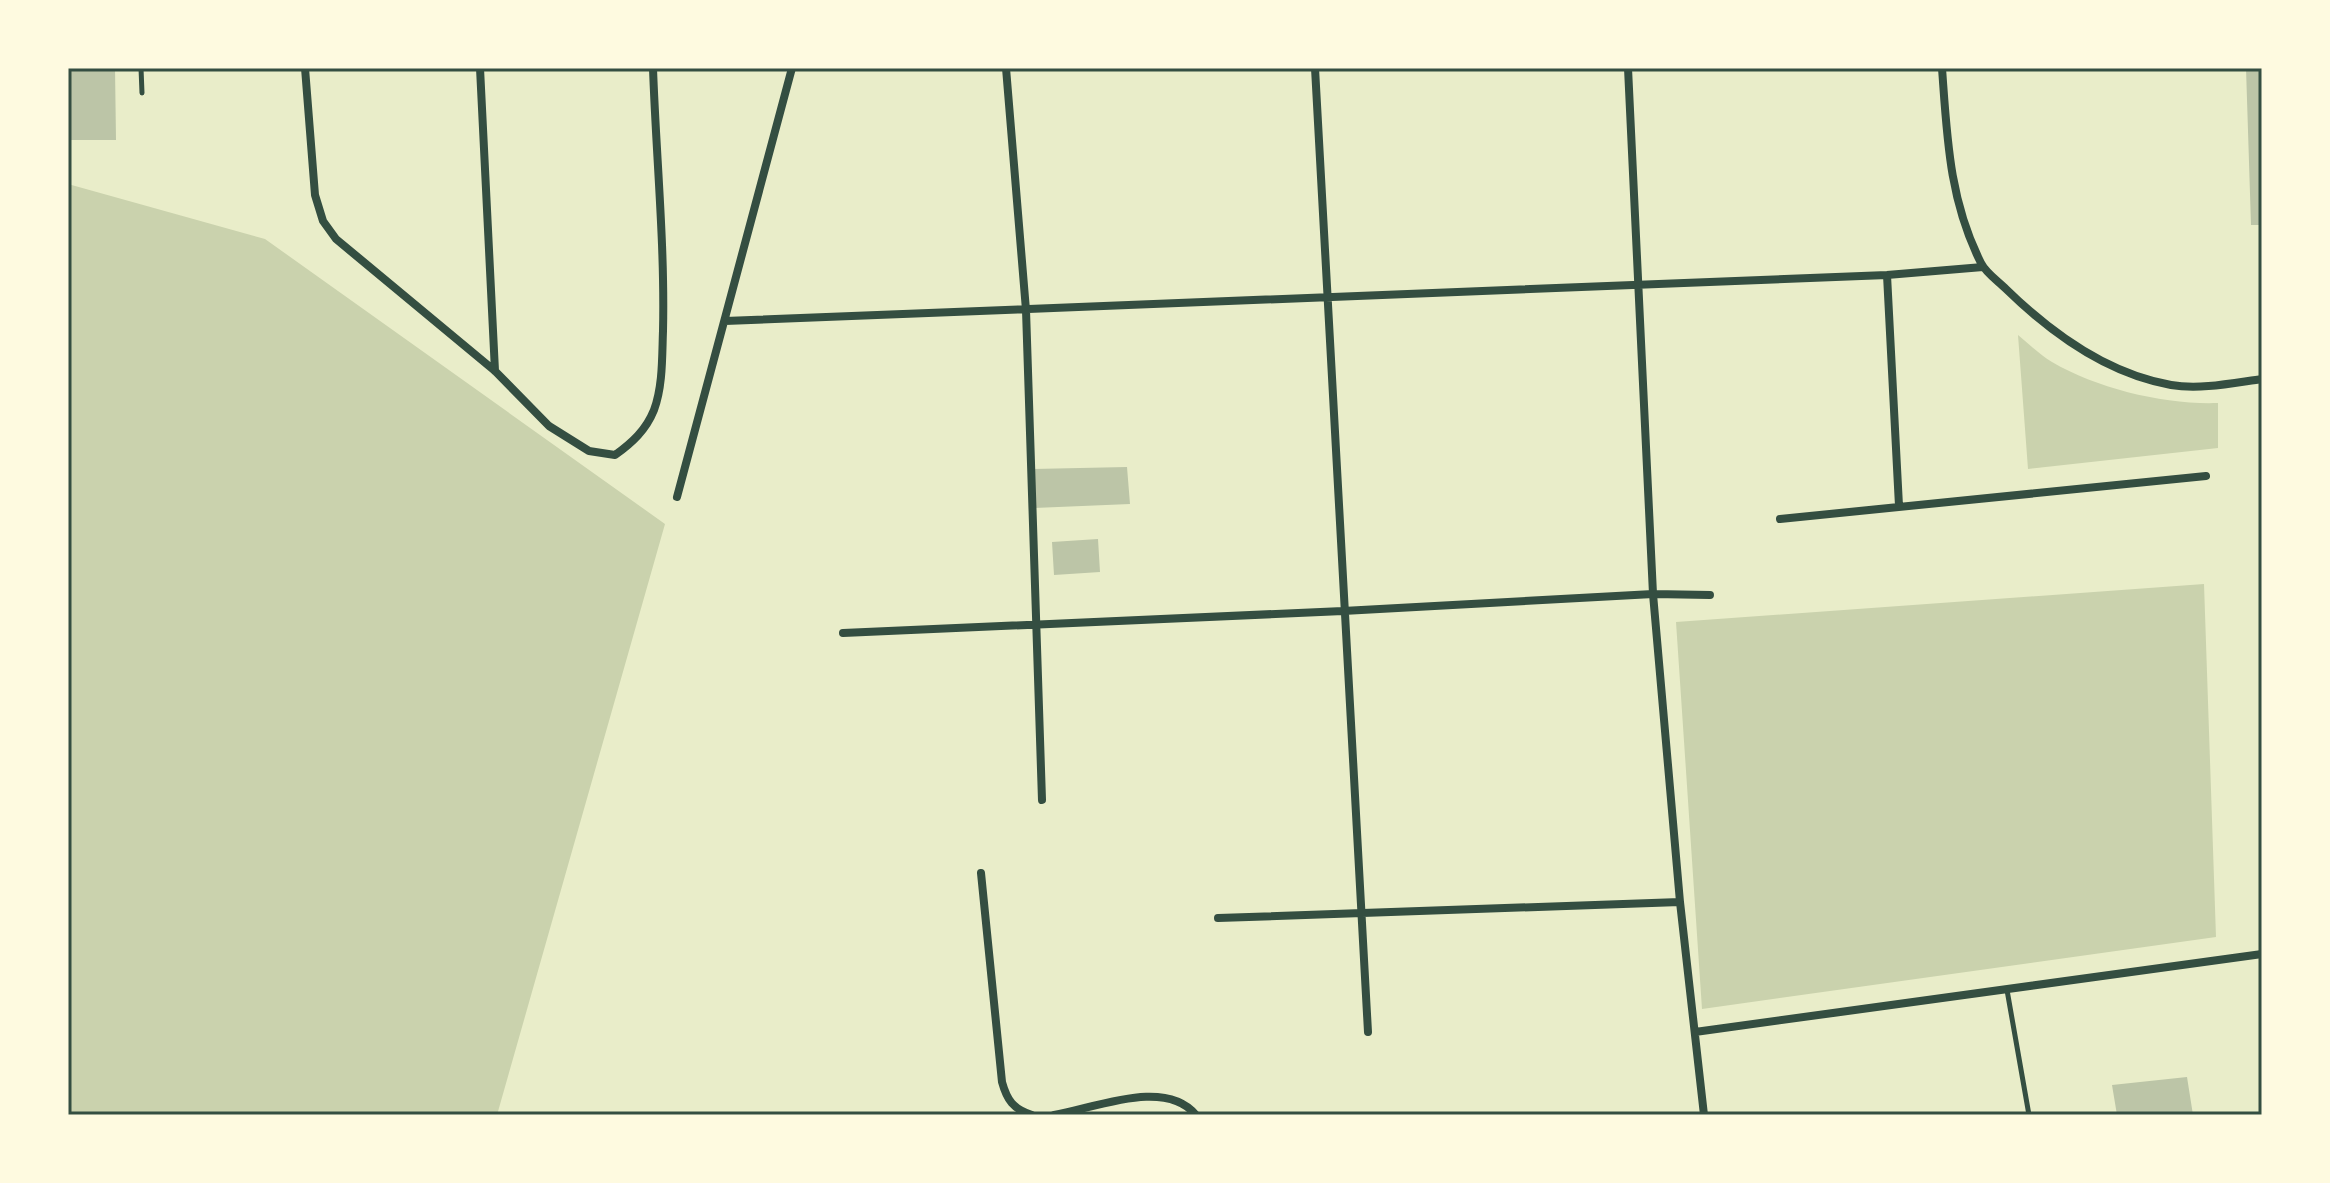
<svg xmlns="http://www.w3.org/2000/svg" width="2330" height="1183" font-family="Karla,sans-serif">
	<rect width="100%" height="100%" fill="#e9edc9"/>
	<path fill="#cad2ad" d="M68 184 265 239 665 524 497 1115H68Z
		M2018 335C2029 344 2040 355 2052 362 2098 389 2166 405 2218 403V448L2028 469Z
		M2204 584 2216 937 1702 1009 1676 622Z"/>
	<path fill="#bcc5a7" d="M68 68H115L116 140H68Z
		M2246 68H2262V225H2251Z
		M1127 467 1130 504 1034 508 1033 469Z
		M1098 539 1100 572 1054 575 1052 542Z
		M2187 1077 2193 1115H2117L2112 1085Z"/>
	<g fill="none" stroke-linecap="round" stroke-linejoin="round">
		<path stroke="#344e41" stroke-width="5" d="M141 68 142 93
			M2007 990 2029 1115"/>
		<path stroke="#344e41" stroke-width="8" d="M305 68 315 195 323 221 336 239 495 371 549 426 589 451 615 455C632 443 646 430 654 410 663 386 662 356 663 331 665 244 656 155 653 68
			M480 68 495 371
			M1006 68 1026 310 1042 800
			M1315 68 1368 1032
			M1628 68 1653 594 1680 902 1704 1115
			M1942 68C1947 136 1949 200 1981 263 1986 273 1998 281 2006 289 2051 333 2108 374 2171 385 2200 390 2233 383 2262 379
			M1887 275 1899 506
			M725 321 1887 275 1983 267
			M677 497 792 68
			M1780 519 2206 476
			M843 633 1343 611 1653 594 1710 595
			M981 873 1002 1082C1007 1100 1013 1109 1032 1115
			M1218 918 1680 902
			M1695 1032 2262 954
			M1054 1115C1093 1109 1165 1077 1196 1115"/>
	</g>
	<rect width="2330" height="1183" fill="none" stroke="#fefae0" stroke-width="140"/>
	<rect x="70" y="70" width="2190" height="1043" fill="none" stroke="#344e41" stroke-width="3"/>
</svg>
